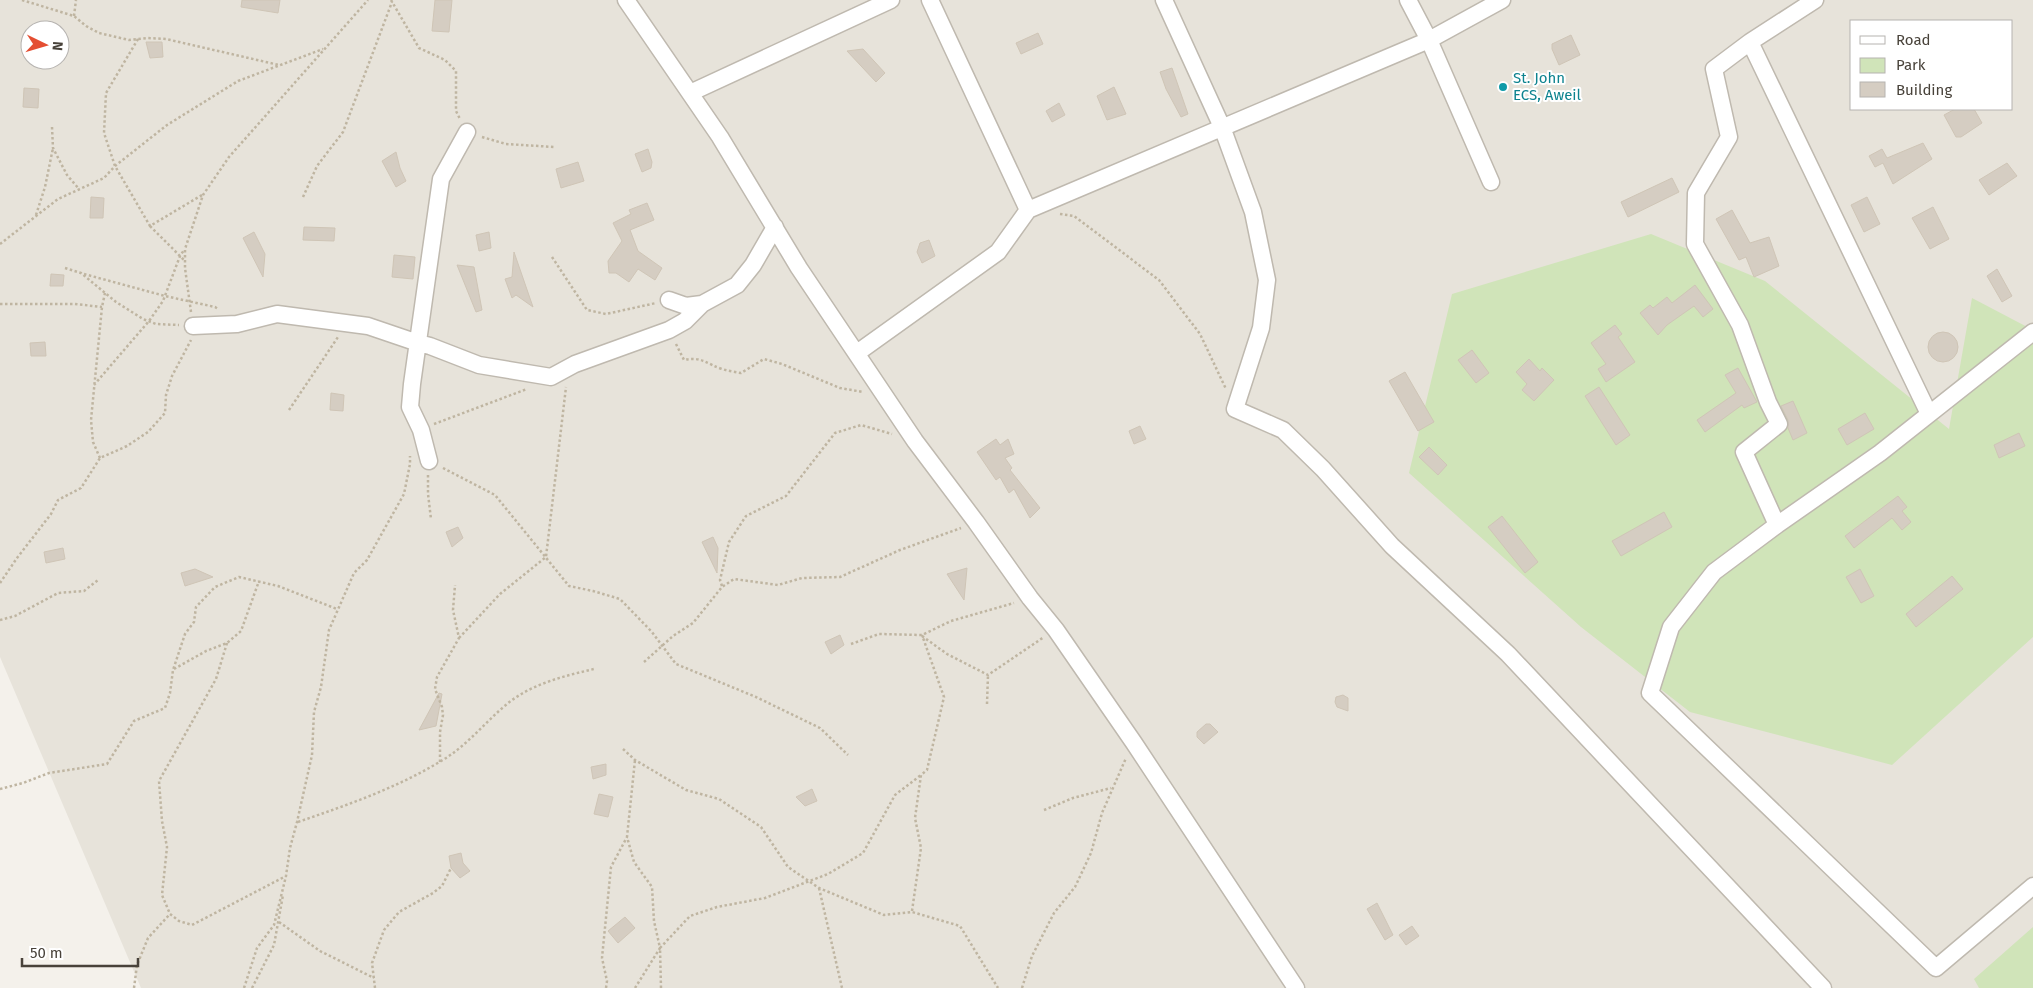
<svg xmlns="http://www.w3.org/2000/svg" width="2033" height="988" font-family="'Fira Sans',sans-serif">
	<rect width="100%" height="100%" fill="#f4f1eb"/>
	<path fill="#e7e3da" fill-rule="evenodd" d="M0 0H2033V988H141L0 657ZM1852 21H2012V109H1852ZM30 30H60V60H30Z"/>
	<path fill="#d0e4b9" d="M1651 234 1765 281 1949 429 1972 298 2033 330V637L1892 765 1690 712 1581 627 1409 473 1452 294Z
		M2033 927V988H1979L1974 979Z"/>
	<path fill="#d5cdc2" stroke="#cfc5b6" d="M242 0H280L278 13 241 7Z
		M435 0H452L449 32 432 31Z
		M1038 33 1043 44 1021 54 1016 43Z
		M1571 35 1580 55 1559 65 1552 49V44Z
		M146 42H162L163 57 150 58Z
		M863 49 885 73 876 82 847 51Z
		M1172 68 1188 114 1181 117 1166 89 1160 72Z
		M1114 87 1126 114 1107 120 1097 96Z
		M24 88 39 89 38 108 23 107Z
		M1059 103 1065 115 1052 122 1046 111Z
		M1955 109H1974L1982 123 1961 137H1956L1944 115Z
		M1923 143 1932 159 1893 184 1883 163 1875 167 1869 156 1882 149 1887 158Z
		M648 149 652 162 651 168 642 172 635 154Z
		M396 152 400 168 406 181 396 187 382 161Z
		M578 162 584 181 561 188 556 169Z
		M2007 163 2017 176 1989 195 1979 180Z
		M1672 178 1679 192 1628 217 1621 202Z
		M91 197 104 198 103 218H90Z
		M1867 197 1880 224 1864 232 1851 205Z
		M647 203 654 220 630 230 638 251 662 268 655 280 638 269 629 282 616 273H609L608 261 622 241 613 223 631 214 629 210Z
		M1933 207 1949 239 1930 249 1912 218Z
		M1732 210 1750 243 1769 237 1779 266 1754 277 1746 257 1739 260 1716 219Z
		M304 227 335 228 334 241 303 240Z
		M254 232 265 254 263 277 243 238Z
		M489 232 491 248 479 251 476 235Z
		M929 240 935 256 922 263 917 252 920 243Z
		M514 252 533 307 516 295 512 298 505 279 512 277Z
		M394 255 415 257 413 279 392 277Z
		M457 265 474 267 482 310 476 312Z
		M1997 269 2012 296 2002 302 1987 276Z
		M51 274 64 275 63 286H50Z
		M1695 285 1713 309 1703 317 1694 306 1667 325 1658 335 1640 313 1650 305 1653 308 1667 297 1672 303Z
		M1615 325 1622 334 1618 337 1635 362 1606 382 1598 369 1606 364 1591 343Z
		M1928 347a15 15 0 1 1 30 0a15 15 0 1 1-30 0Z
		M45 342 46 356H31L30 343Z
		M1472 350 1489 373 1476 383 1458 360Z
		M1529 359 1540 371 1542 368 1554 380 1534 401 1522 390 1527 384 1516 372Z
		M1738 368 1757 402 1744 408 1742 405 1705 432 1697 420 1736 393 1725 375Z
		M1405 372 1434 422 1418 431 1389 381Z
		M1599 387 1630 435 1616 445 1585 396Z
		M331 393 344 395 343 411 330 410Z
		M1793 401 1807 433 1793 440 1788 428V420L1781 406Z
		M1865 413 1874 429 1847 445 1838 429Z
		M1140 426 1146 439 1134 444 1129 431Z
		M2019 433 2025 446 1999 458 1994 445Z
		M996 439 1000 445 1008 439 1014 454 1005 458 1012 468 1010 470 1040 508 1030 518 1014 489 1009 493 1000 477 996 480 977 452Z
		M1429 447 1447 465 1438 475 1419 457Z
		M1898 496 1907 507 1902 511 1911 522 1902 530 1892 518 1854 548 1845 536Z
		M1664 512 1672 527 1621 556 1612 541Z
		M1502 516 1538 562 1525 573 1488 527Z
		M458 527 463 538 452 547 446 532Z
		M713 537 718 548 717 573 702 542Z
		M63 548 65 559 46 563 44 552Z
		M967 568 964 600 947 574Z
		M195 569 213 577 185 586 181 573Z
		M1860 569 1874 596 1861 603 1846 577Z
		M1952 576 1963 589 1916 627 1906 614Z
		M840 635 844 645 831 654 825 642Z
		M439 693 442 694 436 726 419 730Z
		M1343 695 1348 698V711L1337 707 1335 702 1336 697Z
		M1206 724H1210L1218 732 1204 744 1197 737V732Z
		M606 764V775L593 779 591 767Z
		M812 789 817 801 805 806 796 797Z
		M599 794 613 797 608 817 594 814Z
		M461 853 463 863 470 871 460 878 451 868 449 856Z
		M1377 903 1393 935 1385 940 1367 909Z
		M625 917 635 928 618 943 608 931Z
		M1412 926 1419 936 1406 945 1399 935Z"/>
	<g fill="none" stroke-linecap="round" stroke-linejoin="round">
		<g stroke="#bfb9af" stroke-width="19">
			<path id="minor" d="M626 0 720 137 799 268 915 441 976 522 1030 598 1056 630 1134 743 1296 988
				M930 0 1028 210
				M1164 0 1222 127 1253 212 1267 280 1261 328 1235 409 1283 430 1323 469 1392 546 1508 654 1823 988
				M1408 0 1429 40 1491 182
				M1815 0 1750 42 1929 414
				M1750 42 1714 69 1729 137 1696 193 1695 244 1740 325 1768 402 1779 424 1744 452 1777 525 1714 572 1671 627 1650 693 1936 968 2033 886
				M690 93 891 0
				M669 300 686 306 702 304 737 285 753 265 775 227
				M193 326 237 324 277 314 368 326 418 343 430 346 479 365 551 377 575 364 669 330 685 321 702 304
				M857 353 998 252 1028 210 1429 40 1502 0
				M429 461 421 430 410 407 412 384 441 179 467 132
				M1777 525 1880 453 2033 332"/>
		</g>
		<path stroke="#bfb5a1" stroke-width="2.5" stroke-dasharray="2.5 2.5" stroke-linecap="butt" d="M22 0 74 16 86 26 99 33 129 40 147 38 166 39 279 65
			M391 0 419 48 445 60 456 71V111L460 119
			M74 16 76 0
			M138 39 106 93 104 133 115 166 150 226 202 195
			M52 127 53 148 67 175 79 189
			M482 137 506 144 554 147
			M303 197 317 166 343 132 392 2
			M1060 214 1074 216 1159 280 1200 334 1226 389
			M36 215 45 187 53 148
			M150 226 184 260
			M0 244 58 199 104 178 115 166 167 125 238 81 323 49
			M552 257 587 310 606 314 656 303
			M65 268 81 273 116 302 143 319 156 324 179 325
			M84 274 165 296 215 307 218 309
			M0 304H75L102 307
			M191 312 185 268V249L203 195 229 157 368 0
			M676 344 684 360C701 356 707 364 722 369 728 371 735 372 741 373L764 359 782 364 840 388 863 392
			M94 385 149 321 163 301 180 256 184 250
			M289 410 338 337
			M434 424 527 389
			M100 458 93 442 91 420 102 307 105 293
			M443 468 495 495 569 586 593 591 620 599 652 632 676 664 756 697 820 728 848 755
			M428 475V494L431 519
			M0 583 17 558 51 514 58 500 81 488 100 458 127 446 148 432 165 413 166 395 172 376 191 340
			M722 586 720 580 729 542 746 516 786 496 835 433 861 425 892 434
			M0 620 15 616 58 593 84 591 98 580
			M922 636 947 654 988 675 1044 637
			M459 638 500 594 546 557 566 387
			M227 643 216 679 159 781 162 821 167 847 162 895 170 914 179 921 192 925 286 876
			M851 644 879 634 922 635 951 621 1014 603
			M644 662 673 636 693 623 722 587 734 579 778 585 802 578 840 577 900 550 961 528
			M174 669 206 651 227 643 241 631 259 581
			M987 704 988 675
			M623 749 635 760 686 790 719 799 761 827 788 867 819 888 884 915 912 912 960 926 998 988
			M440 762V732L443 715 442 707 435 689 437 677 459 638 453 610 455 585
			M0 789 23 783 49 773 107 764 134 721 165 708 170 693 173 670 185 634 194 622 196 607 215 587 239 577 278 586 337 609
			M1044 810 1073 798 1111 788
			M298 822C347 805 397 788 441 761 467 746 484 723 507 704 531 684 564 676 594 669
			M819 888 842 988
			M912 911 921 848 915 818 921 775 927 770 944 697 922 635
			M279 922 320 951 374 978
			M134 988 137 965 148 938 170 914
			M244 988 257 948 274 925 286 876 290 848 297 822 312 755 314 712 321 687 329 630 354 573 367 560 404 494 410 464V456
			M252 988 274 945 283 895
			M375 988 372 963 384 930 399 912 433 893 442 886 451 868
			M606 988 607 981 602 958 611 867 627 837
			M635 988 660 948 654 921 652 887 634 862 627 837 635 760
			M661 988 660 948 690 916 717 907 765 898 828 874 863 853 895 795 921 775
			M1022 988 1032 956 1054 913 1075 887 1091 853 1102 813 1126 758"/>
		<use href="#minor" stroke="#fff" stroke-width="16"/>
	</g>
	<circle fill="#0f9aa8" stroke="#fff" stroke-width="2" cx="1503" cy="87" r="5"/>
	<g text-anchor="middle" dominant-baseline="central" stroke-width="4" stroke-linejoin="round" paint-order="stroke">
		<g font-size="15" fill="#0d838f" stroke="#fff" text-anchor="start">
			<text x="1513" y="78">St. John<tspan x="1513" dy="17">ECS, Aweil</tspan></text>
		</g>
	</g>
	<rect x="1850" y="20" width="162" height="90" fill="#ffffff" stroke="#b6b3b0"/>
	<rect x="1860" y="36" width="25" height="8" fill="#ffffff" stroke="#b6b3b0"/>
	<text x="1896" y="45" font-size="15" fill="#48423a">Road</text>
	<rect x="1860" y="58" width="25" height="15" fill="#d0e4b9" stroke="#b6b3b0"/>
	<text x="1896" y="70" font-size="15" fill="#48423a">Park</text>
	<rect x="1860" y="82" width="25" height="15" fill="#d5cdc2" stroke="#b6b3b0"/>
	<text x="1896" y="95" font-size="15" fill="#48423a">Building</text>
	<g transform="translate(45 45) rotate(95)"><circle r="24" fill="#ffffff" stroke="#b6b3b0"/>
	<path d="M0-4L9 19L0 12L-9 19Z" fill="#e44e32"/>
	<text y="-8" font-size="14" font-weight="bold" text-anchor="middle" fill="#48423a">N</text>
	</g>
	<path d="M22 958v8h116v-8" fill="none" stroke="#48423a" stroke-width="2.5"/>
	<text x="30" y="958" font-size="15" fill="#48423a" stroke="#ffffff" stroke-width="4" paint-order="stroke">50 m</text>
</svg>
